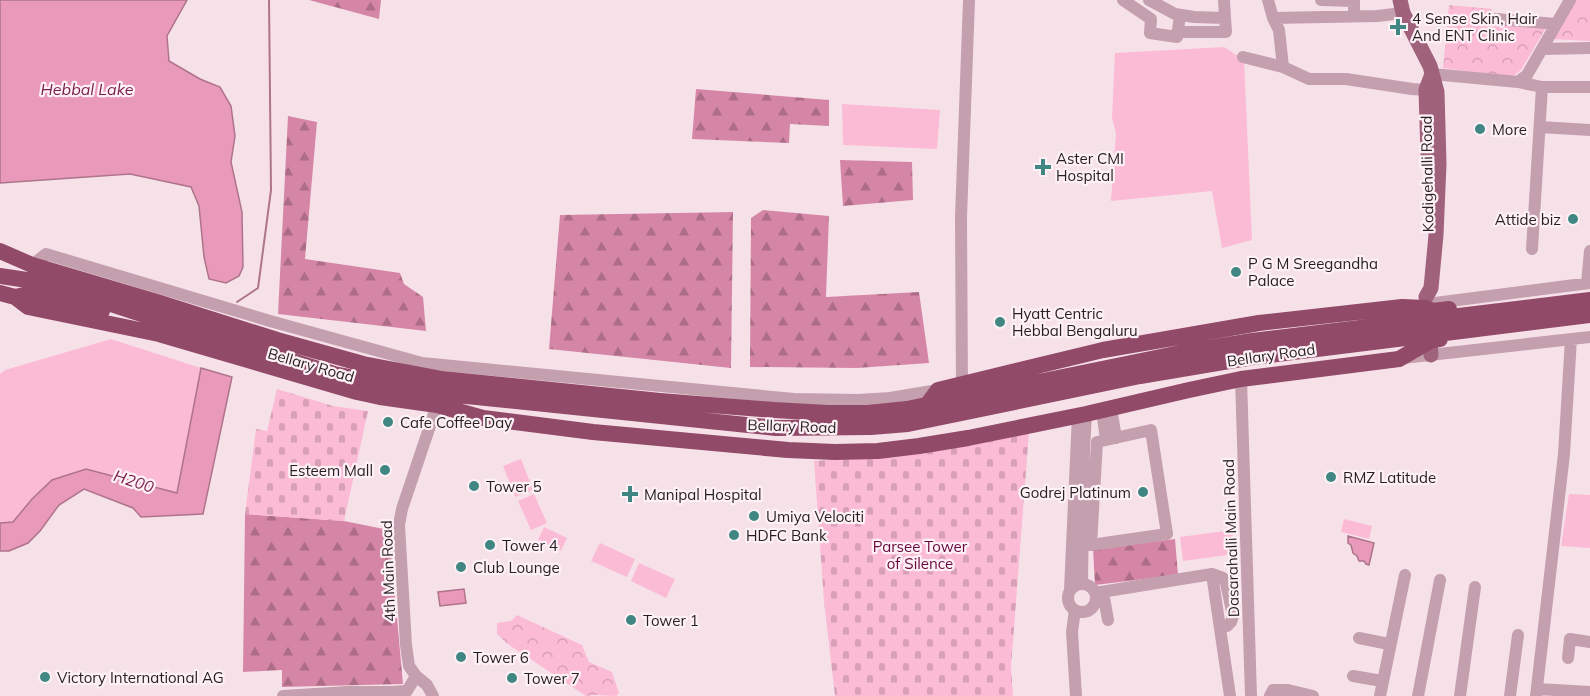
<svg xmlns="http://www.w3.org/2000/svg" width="1590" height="696" font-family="Mulish,sans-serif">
	<defs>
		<pattern id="forest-firs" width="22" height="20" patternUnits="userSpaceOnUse" patternTransform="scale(1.5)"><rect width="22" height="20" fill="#d586a6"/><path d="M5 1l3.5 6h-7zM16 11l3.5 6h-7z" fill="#ad6d87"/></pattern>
		<pattern id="cemetery-stones" width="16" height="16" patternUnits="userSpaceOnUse" patternTransform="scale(1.5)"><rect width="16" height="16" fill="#fbbbd4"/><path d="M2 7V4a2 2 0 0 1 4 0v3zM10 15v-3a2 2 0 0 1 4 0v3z" fill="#d7a0b6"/></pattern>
		<pattern id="park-crowns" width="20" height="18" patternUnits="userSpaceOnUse" patternTransform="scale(1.5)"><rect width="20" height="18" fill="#fbbbd4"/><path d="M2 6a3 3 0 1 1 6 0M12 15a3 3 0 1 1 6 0" fill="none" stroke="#d7a0b6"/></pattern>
	</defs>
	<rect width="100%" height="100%" fill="#f7e1e9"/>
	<path fill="#fbbbd4" d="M1224 47 1244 60 1252 240 1222 248 1212 191 1111 201 1116 133 1112 118 1115 53Z
		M842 104 940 110 937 149 843 145Z
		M111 339 201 368 177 494 86 469 52 480 32 499 13 523H0V374L5 370Z
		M521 459 533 490 515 497 503 466Z
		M534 494 547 523 531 530 518 501Z
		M1569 494 1590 495V548L1561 546Z
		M1344 519 1372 526 1369 539 1341 532Z
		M544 527 567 538 561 551 538 540Z
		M1232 530 1235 554 1183 561 1180 537Z
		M600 543 635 559 627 577 591 561Z
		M639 563 675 579 666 598 631 581Z"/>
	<path fill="url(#forest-firs)" d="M309 0H381L379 19Z
		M696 89 829 100V126L790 124 789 143 692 139Z
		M288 116 317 122 305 259 400 273 404 284 423 297 426 331 278 314Z
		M840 160 912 162 913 200 843 206Z
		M763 210 829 216 826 297 919 292 929 363 857 368 750 367 751 218Z
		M733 212 731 368 549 349 560 215Z
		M245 514 344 521 389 530 403 684 282 687V670L243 672Z
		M1175 539 1178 575 1095 585 1093 549Z"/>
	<path fill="url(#cemetery-stones)" d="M277 389 333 406 368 411 344 521 245 514 256 429 267 431Z
		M1029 432 1011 667 1013 696H835L824 601 814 461 916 454Z"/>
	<path fill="url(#park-crowns)" d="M1573 0H1590V41L1551 39Z
		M1449 5 1492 9V22L1547 26 1521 70 1512 77 1443 68Z
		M517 615 582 645 589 662 612 672 619 693 616 696 596 695 586 696 509 645 497 634V623L511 621Z"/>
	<path fill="#e999b9" stroke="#ae748b" stroke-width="1.5" d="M0 0H187L167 36 169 61 200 79 220 87 231 106 235 136 231 162 242 212 243 267 239 276 226 283 209 279 204 257 199 206 191 187 130 174 0 183Z
		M201 368 232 377 203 514 141 517 133 508 84 489 59 505 40 531 28 543 9 551H0V523L13 522 32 499 52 480 86 469 177 493Z
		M1348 536 1374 543 1369 565 1366 564 1364 561H1359L1357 556 1353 553 1351 545 1348 543Z
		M464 589 466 603 440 606 438 592Z"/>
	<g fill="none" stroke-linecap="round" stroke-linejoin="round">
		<path stroke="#ae748b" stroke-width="2" d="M237 302 258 288 271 190 269 0"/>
		<path stroke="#c49fad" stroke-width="12" d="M1123 0 1151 19 1150 33 1177 37 1180 15
			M1149 0 1175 14 1194 17 1225 18 1224 0
			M1268 0 1273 18 1279 30 1283 67 1309 79H1346L1412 89 1426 90
			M1321 0 1354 1V16
			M1273 18 1377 16 1403 13
			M1496 19 1556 24
			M1178 32H1226L1225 18
			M1542 49 1590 48
			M1243 57 1283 67
			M1432 74 1518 82 1542 87H1590
			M1518 82 1527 75 1570 0
			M1540 127 1590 130
			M1532 249 1542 87
			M32 265 46 254 270 321 422 363 794 399 858 400 890 398 938 390
			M1587 283 1590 251
			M1435 303 1590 283
			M1403 358 1590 337
			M1241 379 1251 696
			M962 391 961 217 969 0
			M1111 408 1116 438
			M1102 410 1106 440
			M1151 430 1167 534 1091 545 1097 442Z
			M1212 574 1223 578 1226 583 1233 616 1231 622 1227 626
			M1082 584 1084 449 1086 414
			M1068 598a14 14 0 1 1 28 0a14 14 0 1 1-28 0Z
			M1070 590 1078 415
			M1103 592 1108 620
			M1095 593 1212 574 1230 696
			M1075 610 1072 632 1076 696
			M1359 638 1389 644
			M1568 658 1570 639 1590 642
			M1353 676 1382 681
			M1538 689 1590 692
			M283 696 348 692
			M348 696V692H391
			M391 696V692L407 691 416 676
			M433 696 427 685 416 676 409 666 406 645 399 525 402 509 437 405
			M1270 696 1273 690H1288L1313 696
			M1380 696 1405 575
			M1418 696 1440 580
			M1460 696 1475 587
			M1510 696 1518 635
			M1536 696 1564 454 1571 339"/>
		<path stroke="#a0617b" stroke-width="15" d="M1400 0 1403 13 1430 66 1437 92 1439 164 1436 235 1431 288 1426 297
			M1428 154 1426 90 1432 74
			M1429 330 1431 355"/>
		<path stroke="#924a69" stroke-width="16" d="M0 251 32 265 160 303 277 340 363 364 442 379 660 401 774 410 827 413H868L907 409 1180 353 1252 341 1590 300
			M0 276 47 283 135 312 334 374 402 387 437 393 496 399 776 428 871 427 908 424 1140 376 1253 357 1590 315
			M0 293 15 297 29 294 102 311
			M15 297 28 307 159 334 357 392 380 397 437 405 483 418 593 432 788 450 835 452 878 451 919 446 968 438 1086 414 1189 390 1241 379 1399 359 1430 341 1440 339
			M927 405 938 390 1103 350 1259 323 1402 307 1426 308 1433 311 1449 309"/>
	</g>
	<g fill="#408783" stroke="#fef1f6" stroke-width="2">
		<path d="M1395 18h6v6h6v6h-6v6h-6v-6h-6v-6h6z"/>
		<circle cx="1480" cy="129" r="6"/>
		<path d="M1040 158h6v6h6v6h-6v6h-6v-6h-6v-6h6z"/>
		<circle cx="1573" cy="219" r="6"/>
		<circle cx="1236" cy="272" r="6"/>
		<circle cx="1000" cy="322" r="6"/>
		<circle cx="388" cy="422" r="6"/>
		<circle cx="385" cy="470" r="6"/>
		<circle cx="1331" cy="477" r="6"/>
		<circle cx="474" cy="486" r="6"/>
		<circle cx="1143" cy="492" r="6"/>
		<path d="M627 485h6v6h6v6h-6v6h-6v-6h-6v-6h6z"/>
		<circle cx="754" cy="516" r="6"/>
		<circle cx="734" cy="535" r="6"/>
		<circle cx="490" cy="545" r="6"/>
		<circle cx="461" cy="567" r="6"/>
		<circle cx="631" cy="620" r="6"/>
		<circle cx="461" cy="657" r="6"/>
		<circle cx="45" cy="677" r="6"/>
		<circle cx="512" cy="678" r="6"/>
	</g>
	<g text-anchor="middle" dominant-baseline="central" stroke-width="4.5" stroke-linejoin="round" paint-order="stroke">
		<g font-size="15" fill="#261e21" stroke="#fef1f6" text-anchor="start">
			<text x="1412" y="18">4 Sense Skin, Hair<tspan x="1412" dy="17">And ENT Clinic</tspan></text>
			<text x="1492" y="129">More</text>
			<text x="1056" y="158">Aster CMI<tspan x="1056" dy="17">Hospital</tspan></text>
			<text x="1561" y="219" text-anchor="end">Attide biz</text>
			<text x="1248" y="263">P G M Sreegandha<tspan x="1248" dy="17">Palace</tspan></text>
			<text x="1012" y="313">Hyatt Centric<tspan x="1012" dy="17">Hebbal Bengaluru</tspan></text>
			<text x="400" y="422">Cafe Coffee Day</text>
			<text x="373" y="470" text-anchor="end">Esteem Mall</text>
			<text x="1343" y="477">RMZ Latitude</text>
			<text x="486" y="486">Tower 5</text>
			<text x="1131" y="492" text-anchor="end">Godrej Platinum</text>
			<text x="644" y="494">Manipal Hospital</text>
			<text x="766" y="516">Umiya Velociti</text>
			<text x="746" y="535">HDFC Bank</text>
			<text x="502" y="545">Tower 4</text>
			<text x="473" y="567">Club Lounge</text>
			<text x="643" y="620">Tower 1</text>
			<text x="473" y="657">Tower 6</text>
			<text x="57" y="677">Victory International AG</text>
			<text x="524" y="678">Tower 7</text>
		</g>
		<g font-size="15" fill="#261e21" stroke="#fef1f6">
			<text transform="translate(1427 174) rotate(-91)">Kodigehalli Road</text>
			<text transform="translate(1271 355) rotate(-8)">Bellary Road</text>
			<text transform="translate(311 365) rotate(16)">Bellary Road</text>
			<text transform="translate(792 426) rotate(2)">Bellary Road</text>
			<text transform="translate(1231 538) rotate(-92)">Dasarahalli Main Road</text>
			<text transform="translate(388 571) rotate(-92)">4th Main Road</text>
		</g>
		<g font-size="15" fill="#68083d" stroke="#fef1f6">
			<text x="920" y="546">Parsee Tower<tspan x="920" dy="17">of Silence</tspan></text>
		</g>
		<g font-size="16" font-style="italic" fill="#7a1d4c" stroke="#fef1f6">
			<text x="87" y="89">Hebbal Lake</text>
			<text transform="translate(134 481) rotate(18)">H200</text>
		</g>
	</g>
</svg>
